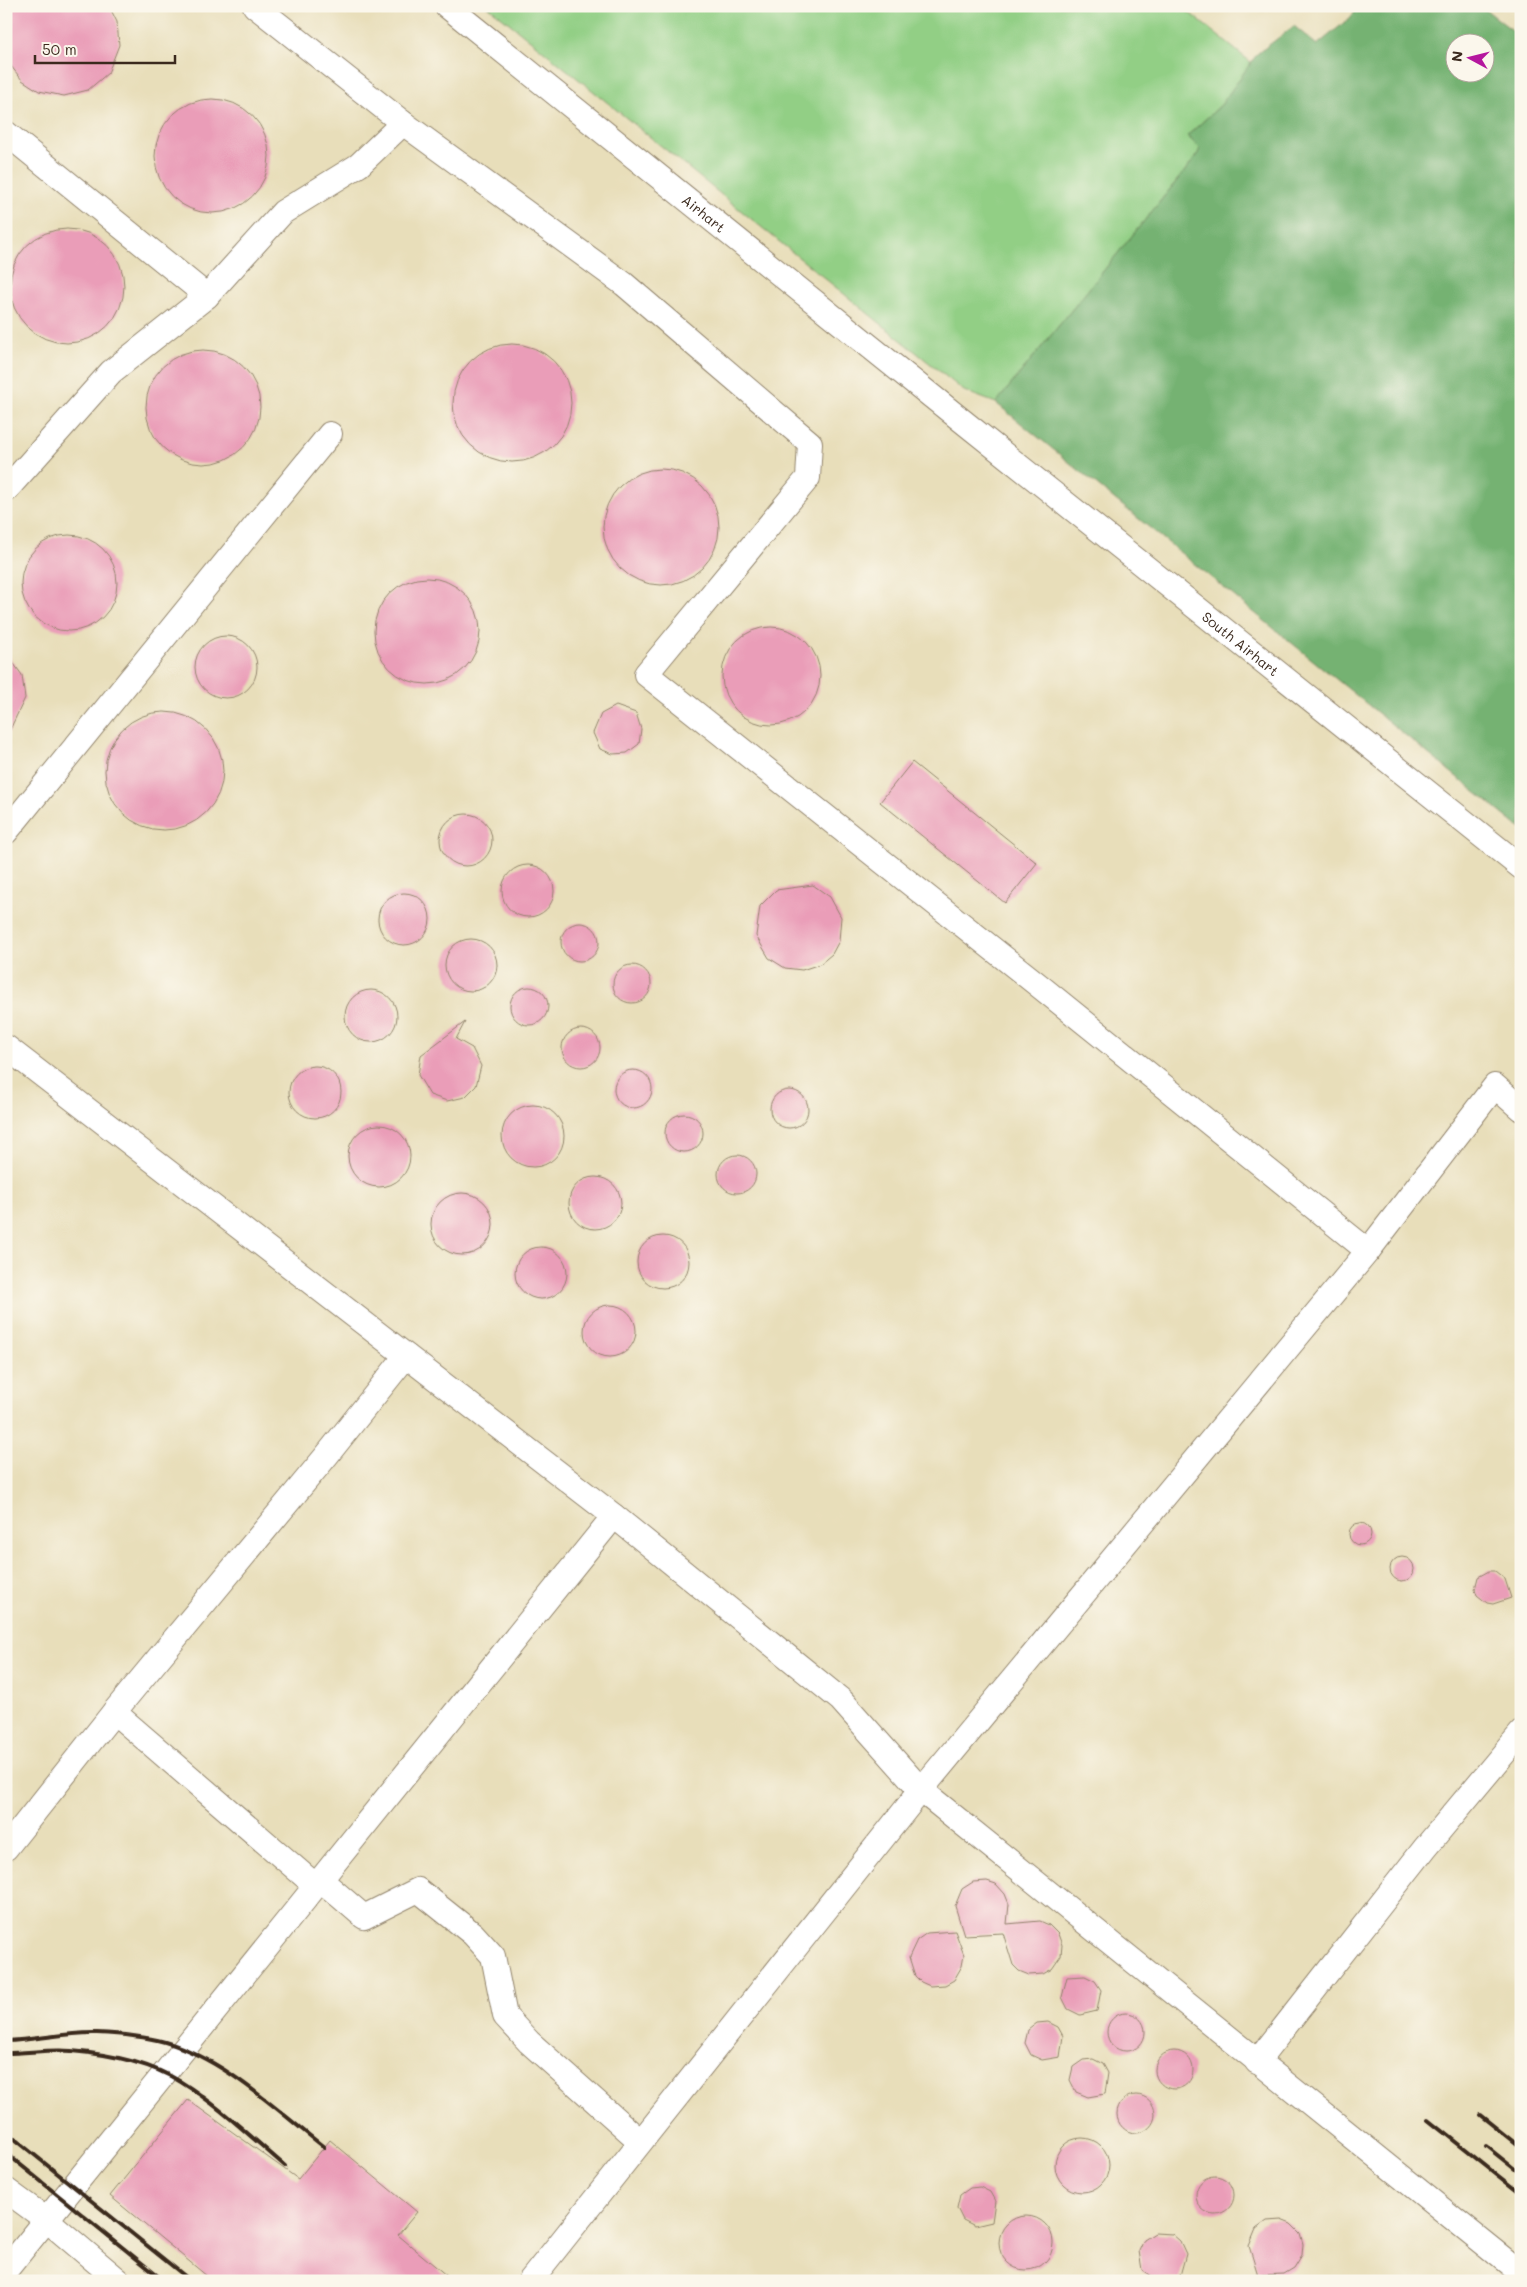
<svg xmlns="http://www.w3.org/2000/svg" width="1527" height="2287" font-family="Mali,sans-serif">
	<rect width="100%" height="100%" fill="#fbf7ec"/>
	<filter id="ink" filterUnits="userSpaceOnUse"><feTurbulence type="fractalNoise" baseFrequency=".02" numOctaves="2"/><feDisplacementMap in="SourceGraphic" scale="10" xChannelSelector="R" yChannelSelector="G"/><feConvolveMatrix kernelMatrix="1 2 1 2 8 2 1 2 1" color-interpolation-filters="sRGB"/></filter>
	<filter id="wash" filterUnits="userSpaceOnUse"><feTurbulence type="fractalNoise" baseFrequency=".0096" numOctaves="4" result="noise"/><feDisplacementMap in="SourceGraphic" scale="20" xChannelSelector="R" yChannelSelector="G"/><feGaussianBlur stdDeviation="1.12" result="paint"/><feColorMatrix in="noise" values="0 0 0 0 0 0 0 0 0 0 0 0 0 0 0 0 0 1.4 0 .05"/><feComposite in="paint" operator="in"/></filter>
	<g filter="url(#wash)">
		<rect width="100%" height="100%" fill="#e8deba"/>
		<path fill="#92cf85" stroke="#667c52" d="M488 6H1181L1252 63 1221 105 1187 136 1201 148 1197 156 996 403 964 391Z"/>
		<path fill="#75b272" stroke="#586e48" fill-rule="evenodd" d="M1359 6H1481L1521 37V829L996 403 1197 156 1200 148 1187 136 1221 105 1257 54 1294 26 1317 45 1350 18ZM1454 42H1484V72H1454Z"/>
		<g id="blocks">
			<path fill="#ea9db8" d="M14 6H109L117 22 119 45 108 73 88 90 64 96 39 91 22 80 11 66 6 45V28L10 13Z
				M155 156a57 57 0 1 1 114 0a57 57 0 1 1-114 0Z
				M10 286a57 57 0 1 1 114 0a57 57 0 1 1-114 0Z
				M453 403a59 59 0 1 1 118 0a59 59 0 1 1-118 0Z
				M146 407a57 57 0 1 1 114 0a57 57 0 1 1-114 0Z
				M603 527a58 58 0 1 1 116 0a58 58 0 1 1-116 0Z
				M21 583a48 48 0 1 1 96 0a48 48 0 1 1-96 0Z
				M374 631a53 53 0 1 1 106 0a53 53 0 1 1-106 0Z
				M722 676a49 49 0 1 1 98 0a49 49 0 1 1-98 0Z
				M195 667a31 31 0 1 1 62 0a31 31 0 1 1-62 0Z
				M6 653 22 675 25 698 6 738Z
				M616 706 636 713 641 729 639 744 627 753 613 754 600 749 593 733 601 714Z
				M105 771a59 59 0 1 1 118 0a59 59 0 1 1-118 0Z
				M912 762 1037 863 1005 903 880 802Z
				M440 840a26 26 0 1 1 52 0a26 26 0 1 1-52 0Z
				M502 891a26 26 0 1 1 52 0a26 26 0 1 1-52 0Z
				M813 885 830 897 841 917 839 941 832 954 820 964 802 970 785 968 769 958 756 936 760 906 776 890Z
				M378 919a26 26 0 1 1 52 0a26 26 0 1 1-52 0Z
				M561 942a19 19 0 1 1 38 0a19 19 0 1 1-38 0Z
				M445 965a26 26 0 1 1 52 0a26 26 0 1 1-52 0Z
				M613 984a19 19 0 1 1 38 0a19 19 0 1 1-38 0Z
				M510 1006a19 19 0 1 1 38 0a19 19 0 1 1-38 0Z
				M345 1016a26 26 0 1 1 52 0a26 26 0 1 1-52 0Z
				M465 1022 456 1039 472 1048 481 1066 476 1086 465 1097 447 1101 430 1095 418 1075 421 1055Z
				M562 1048a19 19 0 1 1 38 0a19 19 0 1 1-38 0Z
				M289 1092a26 26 0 1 1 52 0a26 26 0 1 1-52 0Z
				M614 1089a19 19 0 1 1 38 0a19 19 0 1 1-38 0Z
				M770 1109a19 19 0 1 1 38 0a19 19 0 1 1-38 0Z
				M502 1136a31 31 0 1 1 62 0a31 31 0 1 1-62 0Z
				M665 1133a19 19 0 1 1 38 0a19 19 0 1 1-38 0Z
				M348 1156a31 31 0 1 1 62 0a31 31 0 1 1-62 0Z
				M718 1174a19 19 0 1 1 38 0a19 19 0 1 1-38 0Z
				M569 1203a26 26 0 1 1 52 0a26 26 0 1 1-52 0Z
				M431 1224a31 31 0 1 1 62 0a31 31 0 1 1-62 0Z
				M637 1262a26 26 0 1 1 52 0a26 26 0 1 1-52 0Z
				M515 1273a26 26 0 1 1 52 0a26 26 0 1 1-52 0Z
				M584 1331a26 26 0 1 1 52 0a26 26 0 1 1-52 0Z
				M1349 1534a11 11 0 1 1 22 0a11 11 0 1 1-22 0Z
				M1390 1569a12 12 0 1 1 24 0a12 12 0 1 1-24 0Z
				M1489 1571H1495L1505 1579 1511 1598 1493 1604 1487 1603 1477 1595 1475 1589 1478 1577Z
				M987 1881 996 1884 1005 1894 1009 1904 1007 1924 1040 1921 1049 1925 1058 1934 1062 1945 1061 1956 1052 1969 1043 1974 1029 1975 1019 1971 1013 1965 1003 1933 964 1935 955 1906 962 1889 973 1882Z
				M955 1931 964 1955 962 1966 954 1980 945 1985 930 1986 921 1982 915 1976 909 1957 917 1940 927 1933Z
				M1085 1976 1095 1981 1101 1990 1097 2011 1080 2015 1068 2009 1062 1997 1067 1977Z
				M1107 2032a19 19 0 1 1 38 0a19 19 0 1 1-38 0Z
				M1048 2022 1058 2027 1063 2036 1060 2057 1042 2060 1031 2055 1025 2043 1028 2030 1037 2023Z
				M1155 2070a19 19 0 1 1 38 0a19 19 0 1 1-38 0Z
				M1093 2059 1103 2064 1108 2073 1105 2094 1088 2097 1076 2092 1070 2080 1073 2067 1083 2060Z
				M1117 2114a19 19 0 1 1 38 0a19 19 0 1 1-38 0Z
				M188 2100 298 2179 330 2140 417 2212 398 2235 453 2281H213L110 2196Z
				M1055 2165a27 27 0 1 1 54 0a27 27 0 1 1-54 0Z
				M1196 2195a19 19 0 1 1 38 0a19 19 0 1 1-38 0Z
				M980 2187 990 2192 995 2201 992 2222 975 2226 963 2220 957 2208 960 2195 970 2188Z
				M999 2243a27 27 0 1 1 54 0a27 27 0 1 1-54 0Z
				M1281 2220 1291 2224 1300 2233 1303 2244 1302 2255 1294 2268 1284 2274 1258 2275 1249 2246 1256 2229 1267 2221Z
				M1155 2233 1172 2234 1180 2241 1186 2254 1179 2279H1155L1142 2270 1139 2251 1144 2240Z"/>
		</g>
	</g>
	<g filter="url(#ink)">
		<use href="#blocks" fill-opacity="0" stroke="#92846c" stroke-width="1"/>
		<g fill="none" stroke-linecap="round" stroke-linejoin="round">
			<g stroke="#92846c" stroke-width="26">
				<g id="minor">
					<path d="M255 6 403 123 624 284 810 443 808 478 646 674 1042 988 1368 1251"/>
					<path id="s1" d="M447 6 960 419 1521 867"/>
					<path d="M6 133 207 296"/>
					<path d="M6 490 111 372 207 296 283 212 359 165 403 123"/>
					<path d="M6 832 330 434"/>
					<path d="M6 1047 614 1516 841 1700 921 1790 1521 2273"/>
					<path d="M114 1712 327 1455 406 1356"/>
					<path d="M6 1848 114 1712 316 1886"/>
					<path d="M321 1880 364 1917 418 1890 473 1934 493 1956 505 2016 529 2042 640 2141"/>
					<path d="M1257 2062 1425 1848 1521 1733"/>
					<path d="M6 2190 47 2220 119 2281"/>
					<path d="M6 2270 614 1516"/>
					<path d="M530 2281 921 1790 1368 1251 1495 1086 1521 1109"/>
				</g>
			</g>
			<use href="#minor" stroke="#fff" stroke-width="24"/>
			<path stroke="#3b2a1e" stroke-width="4" d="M6 2041C37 2040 67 2032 97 2033 120 2034 143 2036 165 2042 226 2060 275 2109 324 2147
				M6 2053C28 2053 50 2049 71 2051 108 2054 149 2062 181 2082 218 2105 251 2137 285 2166
				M1481 2115 1521 2147
				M1428 2120 1521 2194
				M6 2132 191 2281
				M1486 2146 1521 2174
				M6 2153 164 2281"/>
		</g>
	</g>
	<g text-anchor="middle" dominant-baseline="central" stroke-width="4" stroke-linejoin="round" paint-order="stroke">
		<g font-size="14" fill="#3b2a1e" stroke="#fbf7ec">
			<text stroke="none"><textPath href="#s1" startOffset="330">Airhart</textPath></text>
			<text stroke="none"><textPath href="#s1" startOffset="1018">South Airhart</textPath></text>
		</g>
	</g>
	<rect width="1527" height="2287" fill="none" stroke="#fbf7ec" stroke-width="25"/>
	<g transform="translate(1470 58) rotate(277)"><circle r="24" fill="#fbf7ec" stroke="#aea59a"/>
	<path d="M0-4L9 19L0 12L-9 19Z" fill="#b5179e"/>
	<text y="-8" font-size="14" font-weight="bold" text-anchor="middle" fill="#3b2a1e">N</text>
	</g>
	<path d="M35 55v8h140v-8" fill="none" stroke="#3b2a1e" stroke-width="2.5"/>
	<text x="42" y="55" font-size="15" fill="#3b2a1e" stroke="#fbf7ec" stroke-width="4" paint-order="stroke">50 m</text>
</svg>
